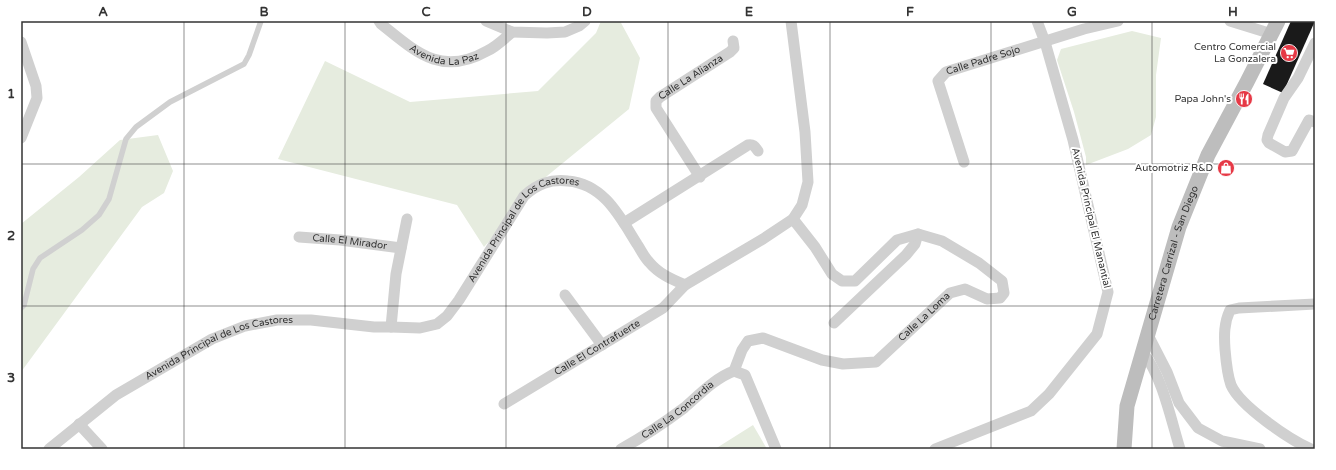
<svg xmlns="http://www.w3.org/2000/svg" width="1336" height="470" font-family="'Varela Round',sans-serif">
	<rect width="100%" height="100%" fill="#fff"/>
	<path fill="#e6ecdf" d="M601 21H620L640 58 629 109 547 176 484 247 457 205 278 159 325 61 410 102 538 91 596 33Z
		M1132 31 1161 38 1156 75V117L1151 135 1128 149 1086 165V157L1074 112 1057 60 1061 49Z
		M158 135 173 171 164 193 142 207 21 372V224L79 177 120 140Z
		M753 425 767 449H715Z"/>
	<path fill="#1a1a1a" d="M1291 21H1315L1283 93 1263 84Z"/>
	<g fill="none" stroke-linecap="round" stroke-linejoin="round">
		<path stroke="#d0d0d0" stroke-width="5.5" d="M21 308 24 305 33 269 40 258 82 230 99 215 109 199 126 139 136 127 170 102 244 64 249 55 261 21"/>
		<g stroke="#d0d0d0" stroke-width="11">
			<path id="s1" d="M379 21 381 24C416 52 441 77 487 51 496 47 504 39 512 32"/>
			<path d="M486 21 512 32 547 33 565 32 579 26 585 21"/>
			<path d="M1230 21 1272 34"/>
			<path d="M21 42 36 86 37 98 21 138"/>
			<path d="M1315 43 1298 78 1284 98 1268 135 1267 140 1269 143 1285 152 1292 151 1309 120 1315 122"/>
			<path id="s2" d="M964 162 938 81 946 72 1084 29 1118 21"/>
			<path id="s3" d="M700 177 656 108V101L660 97 730 52 734 48 733 41"/>
			<path d="M624 223 748 145C754 144 755 147 758 151"/>
			<path id="s4" d="M299 237 340 240 401 248"/>
			<path d="M565 295 602 345"/>
			<path d="M834 323 906 255 915 244 918 234"/>
			<path d="M391 327 396 274 407 219"/>
			<path d="M1148 335 1167 372 1179 403 1198 428 1222 441 1260 449"/>
			<path d="M1143 353C1162 375 1171 420 1180 449"/>
			<path id="s5" d="M734 371 742 350 748 341 763 338 822 360 843 364 876 362 950 293 965 289 987 299 1000 298 1004 293 1002 281 979 263 942 241 918 234 897 240 855 281H842L832 274 815 247 793 219"/>
			<path d="M734 371 745 375 776 449"/>
			<path id="s6" d="M504 404 663 308 685 285 763 239 793 219 802 205 808 182 805 132 791 21"/>
			<path d="M79 424 102 449"/>
			<path id="s7" d="M49 449 116 395 212 339 245 326 277 320H311L374 327H391L420 328 437 324 447 316 459 300 524 196C537 184 550 179 568 181 604 184 620 217 637 244 641 250 644 257 649 262 659 274 671 279 685 285"/>
			<path id="s8" d="M621 449C643 437 664 423 684 408 699 395 715 378 734 371"/>
			<path d="M935 449 1031 411 1049 394 1097 334 1108 292 1073 140 1045 42 1037 21"/>
			<path d="M1311 449C1290 440 1240 406 1231 385 1227 374 1226 361 1225 349 1224 335 1224 323 1230 310L1239 308 1315 304"/>
		</g>
		<path stroke="#bdbdbd" stroke-width="15" id="s9" d="M1124 449 1127 406 1179 227 1208 155 1247 82 1278 21"/>
	</g>
	<path fill="none" stroke="#333" stroke-width="1" stroke-opacity="0.55" d="M184 21V449M345 21V449M506 21V449M668 21V449M830 21V449M991 21V449M1152 21V449M21 164H1315M21 306H1315"/>
	<defs>
		<g id="supermarket-disc" transform="scale(0.9)"><circle r="9.5" fill="#e63946" stroke="#fff"/><path d="M-6-5.5h2.5l.6 2H6L4.5 2H-2.5L-4.4-4H-6ZM-1.5 3.2a1.3 1.3 0 1 0 .1 0ZM3 3.2a1.3 1.3 0 1 0 .1 0Z" fill="#fff"/></g>
		<g id="restaurant-disc" transform="scale(0.9)"><circle r="9.5" fill="#e63946" stroke="#fff"/><path d="M-5-6h1v4h1v-4h1v4h1v-4h1v5L-1.5 .5V6h-2V.5L-5-1ZM5-6V6H3V1.5H1.5Q1.5-4 5-6Z" fill="#fff"/></g>
		<g id="shop-disc" transform="scale(0.9)"><circle r="9.5" fill="#e63946" stroke="#fff"/><path d="M-5-2.5h2.3a2.7 3.5 0 0 1 5.4 0H5L5.5 6h-11ZM-1.5-2.5h3a1.5 2.3 0 0 0-3 0Z" fill="#fff"/></g>
	</defs>
	<g fill-rule="evenodd">
		<use href="#supermarket-disc" x="1289" y="53"/>
		<use href="#restaurant-disc" x="1244" y="99"/>
		<use href="#shop-disc" x="1226" y="168"/>
	</g>
	<g text-anchor="middle" dominant-baseline="central" stroke-width="4" stroke-linejoin="round" paint-order="stroke">
		<g font-size="10" fill="#333" stroke="#fff" text-anchor="end">
			<text x="1276" y="47">Centro Comercial<tspan x="1276" dy="12">La Gonzalera</tspan></text>
			<text x="1231" y="99">Papa John's</text>
			<text x="1213" y="168">Automotriz R&amp;D</text>
		</g>
		<g font-size="10" fill="#333" stroke="#fff">
			<text stroke="none"><textPath href="#s1" startOffset="77">Avenida La Paz</textPath></text>
			<text stroke="none"><textPath href="#s2" startOffset="136">Calle Padre Sojo</textPath></text>
			<text stroke="none"><textPath href="#s3" startOffset="131">Calle La Alianza</textPath></text>
			<text transform="translate(1091 218) rotate(77)">Avenida Principal El Manantial</text>
			<text stroke="none"><textPath href="#s7" startOffset="561">Avenida Principal de Los Castores</textPath></text>
			<text stroke="none"><textPath href="#s4" startOffset="51">Calle El Mirador</textPath></text>
			<text stroke="none"><textPath href="#s9" startOffset="203">Carretera Carrizal - San Diego</textPath></text>
			<text stroke="none"><textPath href="#s5" startOffset="232">Calle La Loma</textPath></text>
			<text stroke="none"><textPath href="#s6" startOffset="109">Calle El Contrafuerte</textPath></text>
			<text stroke="none"><textPath href="#s7" startOffset="201">Avenida Principal de Los Castores</textPath></text>
			<text stroke="none"><textPath href="#s8" startOffset="69">Calle La Concordia</textPath></text>
		</g>
	</g>
	<rect width="1336" height="470" fill="none" stroke="#ffffff" stroke-width="44"/>
	<rect x="22" y="22" width="1292" height="426" fill="none" stroke="#333" stroke-width="1.5"/>
	<g font-size="13" text-anchor="middle" font-weight="bold" fill="#333">
		<text x="103" y="16">A</text>
		<text x="264" y="16">B</text>
		<text x="426" y="16">C</text>
		<text x="587" y="16">D</text>
		<text x="749" y="16">E</text>
		<text x="910" y="16">F</text>
		<text x="1072" y="16">G</text>
		<text x="1233" y="16">H</text>
		<text x="11" y="98">1</text>
		<text x="11" y="240">2</text>
		<text x="11" y="382">3</text>
	</g>
</svg>
